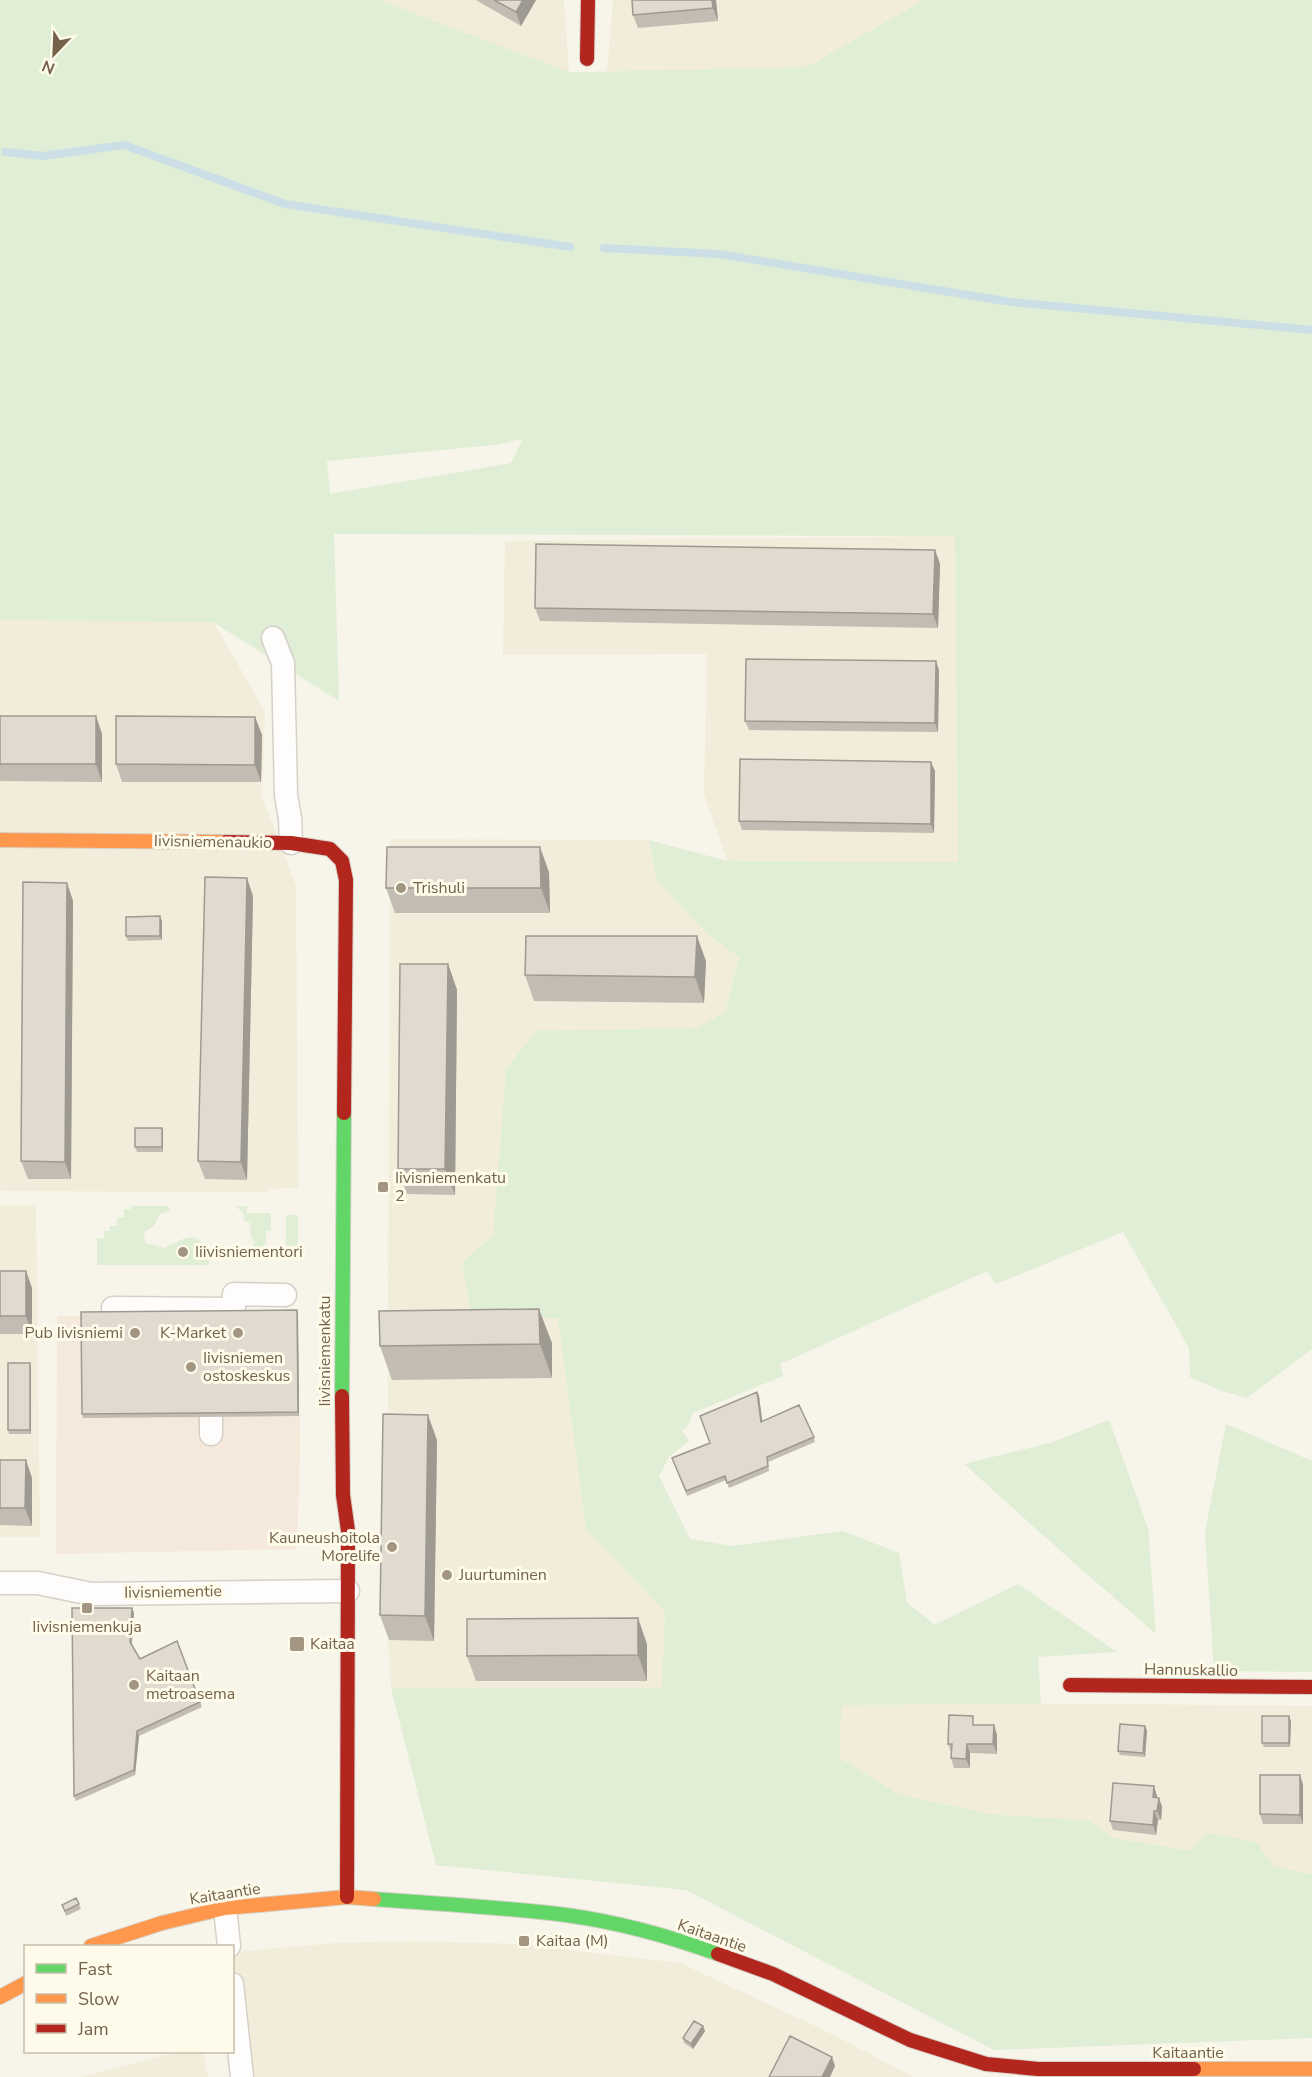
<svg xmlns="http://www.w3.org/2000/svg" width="1312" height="2077" font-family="'Nunito Sans',sans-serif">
	<rect width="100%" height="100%" fill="#f7f4ea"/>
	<path fill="#f2ecda" d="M379 0H564L569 72Z
		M613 0H924L807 67 607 72Z
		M955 536 958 862 727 861 704 794 707 654 503 655 505 541Z
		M0 620 213 622 265 711 262 797 296 885 298 1188 268 1189 267 1192 0 1191Z
		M390 839 649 840 657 881 711 937 739 957 725 1012 697 1028 536 1031 506 1069 493 1236 464 1260 463 1271 473 1315 558 1318 586 1529 665 1611 662 1688H391L387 1621Z
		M0 1205H36L40 1537H0Z
		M1105 1704 1312 1706V1874L1274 1867 1207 1833 1191 1851 1113 1838 1089 1821 990 1814 900 1795 840 1758V1705Z
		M411 1941 518 1944 680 1963 822 2029 914 2077H244L233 1979 232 1952 336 1943Z
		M178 2052H203L208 2077H80Z"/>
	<path fill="#f5e9db" d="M298 1315 300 1448 297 1549 56 1554 57 1316Z"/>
	<path fill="#dfeed5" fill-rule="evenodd" d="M0 0H379L569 72H588L807 67 924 0H1312V1349L1247 1398 1222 1391 1190 1377 1189 1348 1123 1232 996 1284 987 1271 780 1364 783 1376 693 1413 687 1427 682 1430 689 1441 669 1457 659 1476 690 1539 732 1546 843 1531 899 1553 907 1602 934 1625 1018 1584 1117 1652 1038 1657 1041 1704 841 1705 840 1758 900 1795 990 1814 1089 1821 1113 1838 1191 1851 1207 1833 1256 1842 1274 1867 1312 1874V2038L994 2050 686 1890 436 1865 391 1688H662L665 1611 586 1529 558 1318 472 1315 463 1271 464 1260 493 1236 506 1069 536 1031 697 1028 725 1012 739 957 711 937 657 881 649 840 727 861 958 862 955 536 334 534 339 701 213 622 0 620ZM523 439 511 463 330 494 327 461 494 445Z
		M132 1206H168L170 1211 160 1214 154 1226 144 1232 145 1243 164 1248 183 1239 194 1237 200 1241 205 1249 224 1251 225 1258 209 1257V1265H97V1238H104V1231H110V1226H117V1217H124V1209H131Z
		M236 1206H247V1213H271V1231H266V1245H263V1254H248L255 1242 251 1237 250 1223 243 1220 244 1214Z
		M286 1215H298V1258H286Z
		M1109 1420 1148 1528 1156 1634 1073 1562 964 1464 1050 1443Z
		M1226 1424 1312 1461V1672L1214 1671 1205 1532Z"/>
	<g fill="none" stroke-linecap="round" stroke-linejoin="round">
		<path stroke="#ccdfe6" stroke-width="8" d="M5 152 43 156 124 145 285 204 570 247
			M604 248 718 254 1011 302 1312 330"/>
		<g stroke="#d6d1c8" stroke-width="25">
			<path id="street" d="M273 638 283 663 286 795 290 818 291 843
				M113 1308 234 1309V1294L285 1295
				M211 1417V1434
				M0 1583H38L91 1594 348 1591
				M225 1908 229 1946
				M232 1984 242 2077"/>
		</g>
		<g stroke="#d6d1c8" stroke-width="16">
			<path id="fast" d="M342 1396 344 1113
				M374 1899C438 1904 503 1907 566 1915 617 1922 669 1936 718 1954"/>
		</g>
		<g stroke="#d6d1c8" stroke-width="16">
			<path id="slow" d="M0 840 226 842
				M91 1946 162 1923 225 1908 347 1897 374 1899
				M0 1997 26 1983
				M1194 2069H1312"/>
		</g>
		<g stroke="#d6d1c8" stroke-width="16">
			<path id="jam" d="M587 59 588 0
				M226 842 291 843 330 849 342 861 346 880 344 1113
				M342 1396 343 1495 348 1531 347 1897
				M1070 1685 1312 1687
				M718 1954 773 1974 910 2040 986 2064 1038 2069H1194"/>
		</g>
		<use href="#street" stroke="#fefdfc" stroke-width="22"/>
		<use href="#fast" stroke="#63d668" stroke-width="14"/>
		<use href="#slow" stroke="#ff974d" stroke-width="14"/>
		<use href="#jam" stroke="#b3261e" stroke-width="14"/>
	</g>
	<path fill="#c2bcb2" d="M476 0H536L521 26Z
		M716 0 718 21 638 28 633 15Z
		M935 550 940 564 938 628 540 621 535 608Z
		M939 670 938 732 749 730 745 721Z
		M0 716H96L102 734V782L0 781Z
		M255 717 262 735 261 782H122L116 764Z
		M935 771 934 833 742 830 739 821Z
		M549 872 550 913H395L386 888Z
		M67 883 73 901 71 1179H28L21 1161Z
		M253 896 247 1180 205 1179 198 1161Z
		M162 921V940L128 941 126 936Z
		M706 961 704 1003 534 1001 525 975Z
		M448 964 457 990 455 1195 407 1194 398 1169Z
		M162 1128 163 1132V1152H137L135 1147Z
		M0 1271 32 1288V1334H0Z
		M298 1315 299 1416 83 1418 82 1414Z
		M552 1343V1378L392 1380 380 1346Z
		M31 1368V1434H9L8 1430Z
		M757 1392 759 1396 762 1421 814 1437 815 1442 768 1462 769 1471 729 1488 726 1480 687 1496 672 1458 710 1443Z
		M437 1440 434 1641 389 1640 380 1615Z
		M0 1460 32 1478V1526L0 1525Z
		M134 1613 132 1645 140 1659 177 1641 202 1707 139 1736 135 1775 76 1801 74 1796Z
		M647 1644V1681H476L467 1656Z
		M1291 1721 1290 1747H1264L1262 1743Z
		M977 1725H994L997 1735V1754L970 1753V1768H954L951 1758V1752L948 1744Z
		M1145 1726 1147 1731 1145 1757 1120 1755 1118 1751Z
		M1300 1775 1303 1785V1824H1263L1260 1814Z
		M1154 1786 1157 1797 1159 1798 1162 1807 1161 1820H1158L1156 1835 1113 1830 1110 1821Z
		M76 1898 81 1909 66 1916 62 1905Z
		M703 2026 705 2031 693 2049 684 2043 683 2038Z"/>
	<path fill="#9e9991" d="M523 0H536L521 26 516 12Z
		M712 0H716L718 21 713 8Z
		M935 550 940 564 938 628 933 614Z
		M936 661 939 670 938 732 935 723Z
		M96 716 102 734V782L96 764Z
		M255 717 262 735 261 782 255 765Z
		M931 762 935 771 934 833 931 824Z
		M540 847 549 872 550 913 541 888Z
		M247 878 253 896 247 1180 241 1162Z
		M67 883 73 901 71 1179 65 1162Z
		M160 916 162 921V940L160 936Z
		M697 936 706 961 704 1003 695 977Z
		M448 964 457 990 455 1195 445 1169Z
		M162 1128 163 1132V1152L162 1147Z
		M26 1271 32 1288V1334L26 1316Z
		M539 1309 552 1343V1378L540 1344Z
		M297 1310 298 1315 299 1416 298 1412Z
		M30 1363 31 1368V1434L30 1430Z
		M757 1392 759 1396 763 1426 761 1422Z
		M428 1415 437 1440 434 1641 425 1616Z
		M26 1460 32 1478V1526L25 1508Z
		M132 1608 134 1613 131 1646 130 1642Z
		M638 1618 647 1644V1681L638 1655Z
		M1289 1716 1291 1721 1290 1747 1289 1743Z
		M994 1725 997 1735V1754L993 1744Z
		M1145 1726 1147 1731 1145 1757 1143 1753Z
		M137 1731 139 1736 135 1775 134 1770Z
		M967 1744 970 1753V1768L966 1759Z
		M1300 1775 1303 1785V1824L1300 1815Z
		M1154 1786 1157 1796 1156 1806 1153 1797Z
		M1159 1798 1162 1807 1161 1820 1157 1811Z
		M1154 1811 1158 1820 1156 1835 1153 1825Z
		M703 2026 705 2031 693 2049 691 2044Z
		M832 2057 835 2066 830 2077H822Z"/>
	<path fill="#e1dbcf" stroke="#9e9991" stroke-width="1.5" d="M494 0H523L516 12Z
		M632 0H712L713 8 633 15Z
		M536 544 935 550 933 614 535 608Z
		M746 659 936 661 935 723 745 721Z
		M0 716H96V764H0Z
		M116 716 255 717V765L116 764Z
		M740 759 931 762V824L739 821Z
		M387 847H540L541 888H386Z
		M205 877 247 878 241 1162 198 1161Z
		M23 882 67 883 65 1162 21 1161Z
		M160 916V936H126V917Z
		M526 936H697L695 977 525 975Z
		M400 964H448L445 1169H398Z
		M135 1128H162V1147H135Z
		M0 1271H26V1316H0Z
		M539 1309 540 1344 380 1346 379 1311Z
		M297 1310 298 1412 82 1414 81 1312Z
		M8 1363H30V1430H8Z
		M757 1392 761 1422 799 1405 814 1437 767 1457 768 1466 727 1483 725 1476 686 1491 672 1458 710 1443 700 1416Z
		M383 1414 428 1415 425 1616 380 1615Z
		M0 1460H26L25 1508H0Z
		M72 1608H132L130 1642 140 1659 177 1641 200 1702 137 1731 134 1770 74 1796Z
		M638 1618V1655L467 1656V1619Z
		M949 1715 973 1716V1725H994L993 1744H967L966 1759 951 1758 952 1744H948Z
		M1262 1716H1289V1743H1262Z
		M1120 1724 1145 1726 1143 1753 1118 1751Z
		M1260 1775H1300V1815L1260 1814Z
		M1113 1783 1154 1786 1153 1797 1159 1798 1157 1811H1154L1153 1825 1110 1821Z
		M76 1898 79 1904 65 1911 62 1905Z
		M694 2021 703 2026 691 2044 683 2038Z
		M790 2036 832 2057 822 2077H769Z"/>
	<g fill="#a29582" stroke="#fffbeb" stroke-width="2">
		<circle cx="401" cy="888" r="6"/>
		<rect x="377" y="1181" width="12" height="12" rx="3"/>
		<circle cx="183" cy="1252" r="6"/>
		<circle cx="135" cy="1333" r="6"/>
		<circle cx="238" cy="1333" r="6"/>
		<circle cx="191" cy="1367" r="6"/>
		<circle cx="392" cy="1547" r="6"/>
		<circle cx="447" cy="1575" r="6"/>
		<rect x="81" y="1602" width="12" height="12" rx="3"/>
		<rect x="289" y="1636" width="16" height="16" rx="3"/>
		<circle cx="134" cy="1685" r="6"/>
		<rect x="518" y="1935" width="12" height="12" rx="3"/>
	</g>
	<g text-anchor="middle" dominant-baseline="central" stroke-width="6" stroke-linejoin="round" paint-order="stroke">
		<g font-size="16" fill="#74624a" stroke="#fffbeb">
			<text transform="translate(213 842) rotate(1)">Iivisniemenaukio</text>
			<text transform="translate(325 1351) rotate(-90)">Iivisniemenkatu</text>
			<text transform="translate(173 1592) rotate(-1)">Iivisniementie</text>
			<text transform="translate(1191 1670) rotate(1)">Hannuskallio</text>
			<text transform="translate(225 1894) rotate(-9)">Kaitaantie</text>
			<text transform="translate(712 1936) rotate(19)">Kaitaantie</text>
			<text x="1188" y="2053">Kaitaantie</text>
		</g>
		<g font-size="16" fill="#74624a" stroke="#fffbeb" text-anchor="start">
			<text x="413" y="888">Trishuli</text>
			<text x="395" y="1178">Iivisniemenkatu<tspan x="395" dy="18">2</tspan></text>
			<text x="195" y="1252">Iiivisniementori</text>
			<text x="123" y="1333" text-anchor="end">Pub Iivisniemi</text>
			<text x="226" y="1333" text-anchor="end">K-Market</text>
			<text x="203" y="1358">Iivisniemen<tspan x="203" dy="18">ostoskeskus</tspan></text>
			<text x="380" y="1538" text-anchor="end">Kauneushoitola<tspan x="380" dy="18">Morelife</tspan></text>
			<text x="459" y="1575">Juurtuminen</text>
			<text x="87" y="1627" text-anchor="middle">Iivisniemenkuja</text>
			<text x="310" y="1644">Kaitaa</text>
			<text x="146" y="1676">Kaitaan<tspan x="146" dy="18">metroasema</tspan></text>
			<text x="536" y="1941">Kaitaa (M)</text>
		</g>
	</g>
	<rect x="24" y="1945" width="210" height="108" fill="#fffbeb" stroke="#c7beab" stroke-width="1.5"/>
	<rect x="36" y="1964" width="30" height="9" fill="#63d668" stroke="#c7beab" stroke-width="1.5"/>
	<text x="78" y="1975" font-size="18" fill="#74624a">Fast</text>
	<rect x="36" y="1994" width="30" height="9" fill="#ff974d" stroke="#c7beab" stroke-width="1.5"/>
	<text x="78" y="2005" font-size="18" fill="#74624a">Slow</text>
	<rect x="36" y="2024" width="30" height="9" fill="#b3261e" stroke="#c7beab" stroke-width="1.5"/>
	<text x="78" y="2035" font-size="18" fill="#74624a">Jam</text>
	<g transform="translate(54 54) rotate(203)" stroke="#fffbeb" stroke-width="4.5" paint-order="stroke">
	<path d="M0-4.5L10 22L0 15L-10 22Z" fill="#74624a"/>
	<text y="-9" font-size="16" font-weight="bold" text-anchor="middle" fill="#74624a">N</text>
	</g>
</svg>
